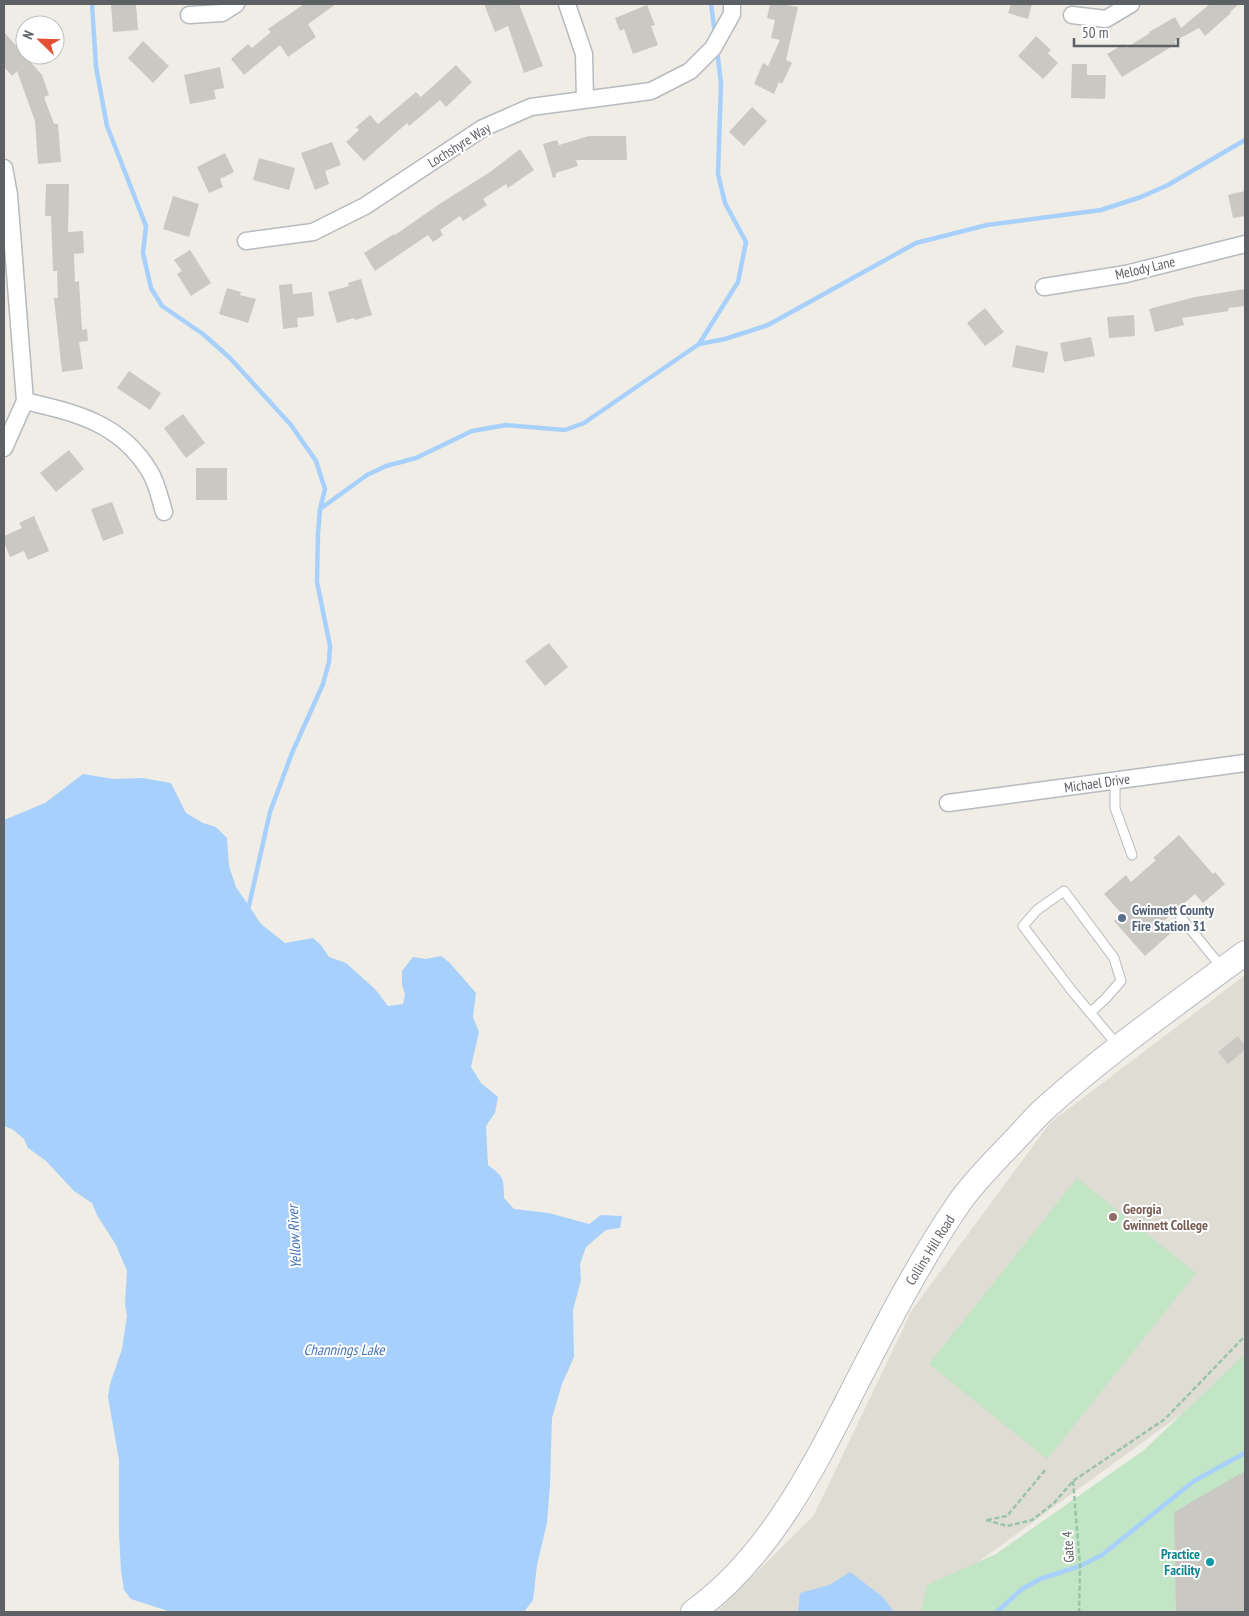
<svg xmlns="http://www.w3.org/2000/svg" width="1249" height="1616" font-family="'PT Sans Narrow',sans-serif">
	<rect width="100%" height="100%" fill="#efede5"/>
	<path fill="#dfdcd3" d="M1245 975V1368L949 1583 922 1612H720L719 1610 814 1515 912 1310 1050 1123Z"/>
	<path fill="#c2e5c5" d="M1077 1178 1196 1273 1047 1459 929 1364Z
		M1245 1354V1612H921L927 1585 996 1554 1144 1450Z"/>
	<path fill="#a7d1fc" d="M83 774 114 779 142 778 171 783 186 813 203 823 216 827 227 838 229 866 236 887 261 924 285 943 313 938 321 945 329 957 346 963 375 989 388 1006 403 1004 405 994 402 985V971L413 957 426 959 441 956 449 962 476 993 473 1017 479 1032 471 1067 481 1083 498 1097 495 1113 486 1126 488 1165C504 1177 504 1178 504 1198L514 1209 549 1213 589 1224 601 1215 622 1216 620 1228 606 1230 586 1247 580 1264 581 1280 573 1310 574 1357 562 1384 552 1418 550 1485 547 1523 537 1565 533 1600 524 1612H171L131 1599 124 1590 121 1571 119 1534V1460L108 1397 110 1384 122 1349 127 1316 125 1304 127 1271 116 1245 97 1215 92 1203 74 1191 46 1161 28 1148 24 1139 12 1129 4 1126V820L45 803Z
		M850 1572 883 1597 894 1612H798L800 1593 829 1585Z"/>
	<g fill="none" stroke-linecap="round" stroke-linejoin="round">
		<path stroke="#a7d1fc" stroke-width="4.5" d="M92 4 96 67 107 126 146 226 143 253 151 288 162 306 203 334 230 358 291 425 316 461 325 489 320 509 318 533 317 582 330 646 329 662 323 684 292 753 270 812 248 910
			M711 4 715 34
			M699 344 738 282 746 242 725 203 718 174 721 84 717 49
			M320 509 367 475 386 466 416 458 472 431 506 425 565 430 584 423 699 344 725 339 768 325 916 243 987 225 1101 210 1141 197 1168 185 1245 140
			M997 1612 1022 1589 1040 1579 1080 1566 1102 1555 1194 1481 1245 1453"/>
	</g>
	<path fill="#cac8c2" d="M111 4H136L138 30 113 32Z
		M304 4H336L308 24 316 37 288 57 280 45 244 75 231 59 248 44 252 48 271 32 268 29Z
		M484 4H519L543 66 524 73 508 26 495 32Z
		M770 4H782L798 7 786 60 792 63 782 84 779 82 774 94 754 84 763 63 768 66 780 40 771 38 775 20 767 18Z
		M1011 4H1032L1028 19 1008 13Z
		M1210 4H1239L1230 12 1231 13 1205 36 1199 28 1175 41 1176 44 1122 77 1107 54 1124 44 1126 48 1150 33 1149 32 1175 17 1181 28Z
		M647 5 655 25 651 26 658 45 633 54 624 29 620 31 615 18Z
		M4 32 42 75 49 95 44 97 54 124H58L61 162 38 164 35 121 17 71 12 76 4 67Z
		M1036 36 1051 50 1048 53 1058 63 1043 79 1018 56Z
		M143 41 169 66 153 83 128 58Z
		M1072 64H1087V75H1106L1105 99 1071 98Z
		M456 65 472 82 446 107 440 100 409 126 407 123 364 161 346 142 359 130 356 127 370 115 378 124 416 92 421 97Z
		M220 67 224 88 214 90 216 99 190 104 184 75Z
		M752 107 767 121 744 146 729 132Z
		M589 136H626L627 160H576L578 166 556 173V177L553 178 543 144 557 140 559 145Z
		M332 142 341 165 325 171 329 184 315 190 301 153Z
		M520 149 534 170 508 188 506 184 483 199 487 205 463 221 460 216 440 230 443 235 433 242 428 235 375 271 364 253 394 234 395 235 438 205 490 172Z
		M225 153 234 172 220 179 223 187 209 193 197 167Z
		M259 158 295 168 289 190 253 180Z
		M46 184H69L68 232 83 231 84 253 74 254 75 282 79 281 82 330 87 329 88 341 79 342 83 369 62 372 54 298H58L57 271H53L51 216H45Z
		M1245 191V216L1233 218 1228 195Z
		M173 196 199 204 189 237 163 229Z
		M190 250 211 283 191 296 177 274 182 271 174 260Z
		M361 279 372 315 355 320 354 318 337 323 328 292 349 286 348 283Z
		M292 284 293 294 312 292 314 316 297 318 298 327 283 329 279 285Z
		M227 288 241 292 240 295 256 299 248 323 219 314Z
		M1245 289V306L1228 308 1229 311 1182 318 1184 325 1155 332 1149 309 1195 297Z
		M985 308 1004 332 985 346 967 323Z
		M1134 315 1135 336 1109 338 1107 317Z
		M1091 337 1095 356 1064 362 1060 343Z
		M1016 345 1048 352 1044 373 1012 367Z
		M129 371 161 393 150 410 117 388Z
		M183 414 205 443 186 458 164 428Z
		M69 450 84 469 56 492 40 473Z
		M196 468H227V500H196Z
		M112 502 124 533 103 541 91 509Z
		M34 516 49 551 28 560 24 551 10 557 4 542V536L22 528 19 523Z
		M549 643 568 667 545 686 525 661Z
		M1179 835 1213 874 1215 872 1225 884 1203 903 1195 894 1175 911 1162 923 1171 933 1145 956 1114 921 1122 914 1104 894 1126 875 1131 882 1156 860 1153 858Z
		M1238 1036 1245 1045V1050L1228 1064 1218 1052Z
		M1245 1471V1612H1176L1174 1512Z"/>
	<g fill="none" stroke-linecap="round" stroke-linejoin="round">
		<g stroke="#b7babe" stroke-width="11">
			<path id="lane" d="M1115 781V808L1132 855
				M1179 915 1223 969
				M1090 1013 1106 998 1121 981 1114 958 1064 891 1037 910 1023 926 1072 991 1119 1047"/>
		</g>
		<g stroke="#b7babe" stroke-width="19">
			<path id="street" d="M567 4 584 54 585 100
				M189 15 222 13 236 4
				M1072 15 1106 19 1131 4
				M4 168 9 195 25 401 4 448
				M246 241 313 232 365 206 483 128 531 107 651 91 690 71 713 48 732 14V4
				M1044 287 1126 274 1245 244
				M25 401C76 413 121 423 150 472 157 483 160 499 164 512
				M948 803 1245 763"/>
		</g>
		<g stroke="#b8bbc0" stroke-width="26">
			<path id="secondary" d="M693 1612C768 1558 812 1471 853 1390 886 1326 918 1263 959 1203 973 1183 991 1165 1008 1147 1019 1136 1030 1123 1041 1112 1105 1054 1176 1004 1245 953"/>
		</g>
		<path stroke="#9ac4a9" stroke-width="2.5" stroke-dasharray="5 2.5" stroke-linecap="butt" d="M1073 1481 1080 1566 1079 1612
			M986 1520 1007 1526 1032 1520 1054 1503 1073 1481 1165 1419 1245 1336
			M987 1520 1007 1516 1046 1469"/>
		<use href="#lane" stroke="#fff" stroke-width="9"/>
		<use href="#street" stroke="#fff" stroke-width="16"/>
		<use href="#secondary" stroke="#fff" stroke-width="24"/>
	</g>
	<circle fill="#5c6f8a" stroke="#fff" stroke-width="2" cx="1122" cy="918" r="5"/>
	<circle fill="#8d6e63" stroke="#fff" stroke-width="2" cx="1113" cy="1217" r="5"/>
	<circle fill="#0f9aa8" stroke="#fff" stroke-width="2" cx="1210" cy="1562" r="5"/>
	<g text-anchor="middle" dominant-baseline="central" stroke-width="4" stroke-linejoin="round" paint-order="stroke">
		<g font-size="14" fill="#5d6065" stroke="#fff">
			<text transform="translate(459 145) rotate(-32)">Lochshyre Way</text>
			<text transform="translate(1145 268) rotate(-13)">Melody Lane</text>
			<text transform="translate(1097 783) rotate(-8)">Michael Drive</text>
			<text transform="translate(930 1250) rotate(-58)">Collins Hill Road</text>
			<text transform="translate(1068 1547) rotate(-94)">Gate 4</text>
		</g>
		<g font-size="14" font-weight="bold" fill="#4e5e75" stroke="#fff" text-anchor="start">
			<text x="1132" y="910">Gwinnett County<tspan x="1132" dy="16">Fire Station 31</tspan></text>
		</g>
		<g font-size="14" font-weight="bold" fill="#785e54" stroke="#fff" text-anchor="start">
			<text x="1123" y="1209">Georgia<tspan x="1123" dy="16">Gwinnett College</tspan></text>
		</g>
		<g font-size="14" font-weight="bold" fill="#0d838f" stroke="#fff" text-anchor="end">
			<text x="1200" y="1554">Practice<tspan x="1200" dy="16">Facility</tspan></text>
		</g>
		<g font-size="15" font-style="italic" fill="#4776b7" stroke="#fff">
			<text transform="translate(294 1237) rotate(-93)">Yellow River</text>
			<text x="344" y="1349">Channings Lake</text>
		</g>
	</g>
	<rect width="1249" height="1616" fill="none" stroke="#5d6065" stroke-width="10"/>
	<g transform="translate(40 40) rotate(293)"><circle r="24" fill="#ffffff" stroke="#bebfc1"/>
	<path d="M0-4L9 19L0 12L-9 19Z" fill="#e45036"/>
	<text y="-8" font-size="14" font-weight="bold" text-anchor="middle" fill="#5d6065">N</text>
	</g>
	<path d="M1074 38v8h104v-8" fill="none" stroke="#5d6065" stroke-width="2.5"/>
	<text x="1082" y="38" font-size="15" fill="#5d6065" stroke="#ffffff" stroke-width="4" paint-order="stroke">50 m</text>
</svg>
